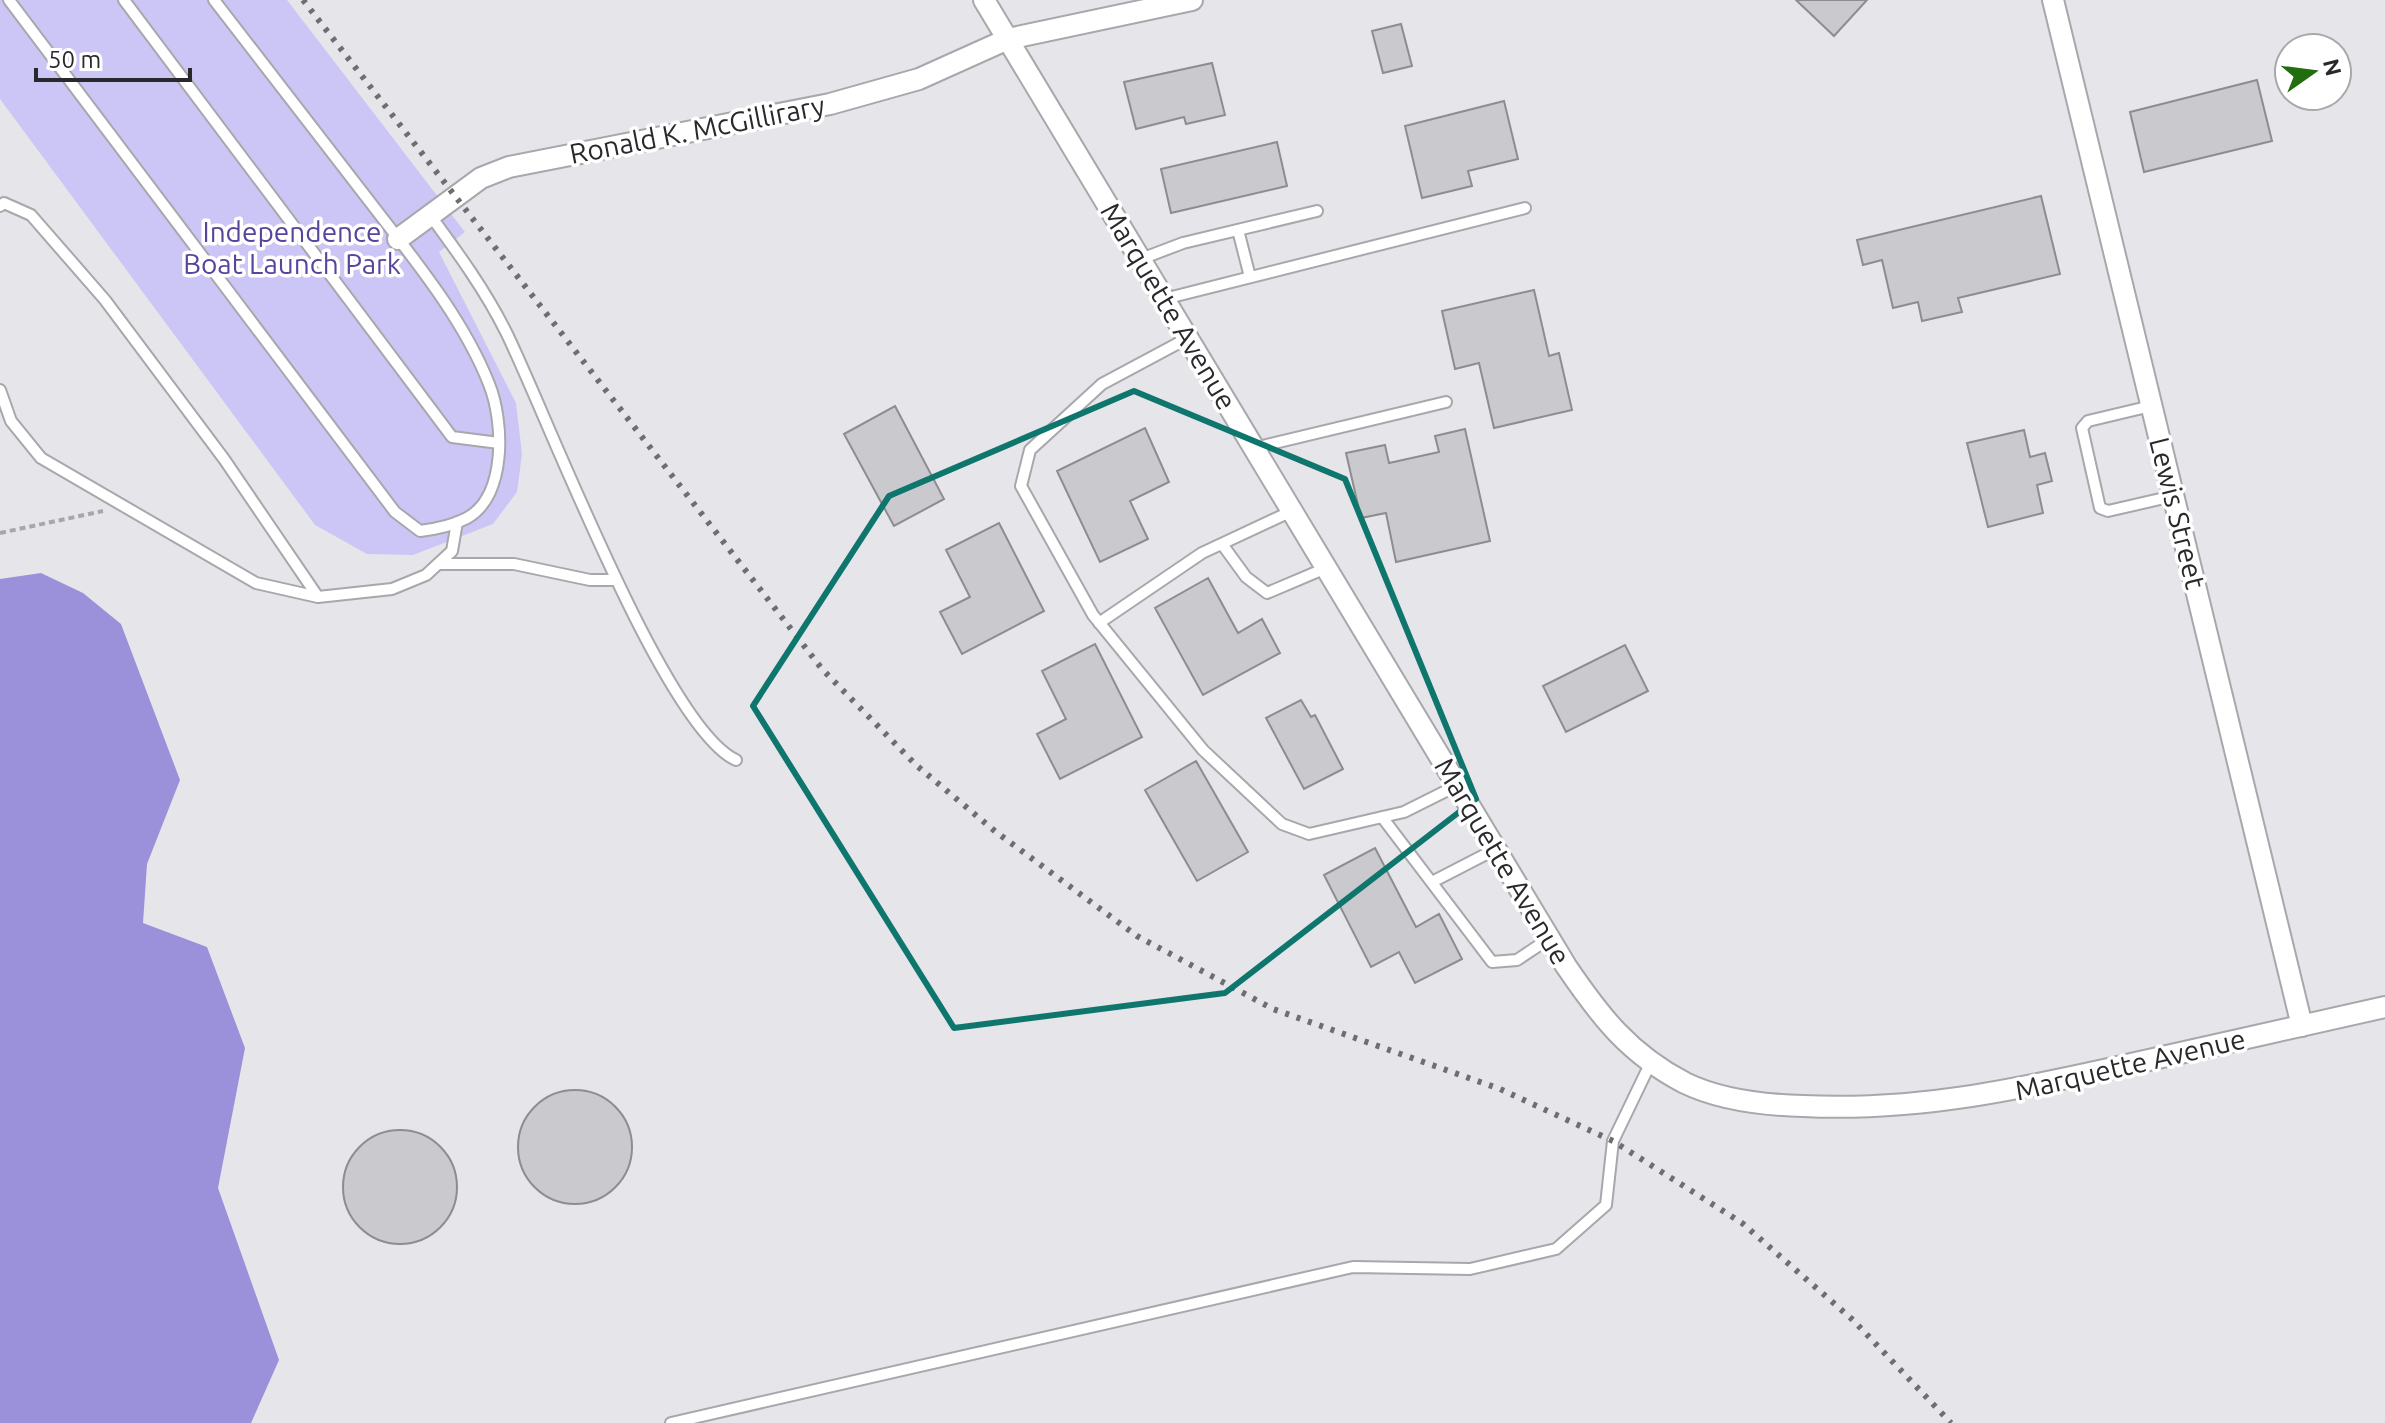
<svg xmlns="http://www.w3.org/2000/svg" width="2385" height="1423" font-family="Ubuntu,sans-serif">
	<rect width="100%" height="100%" fill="#e6e5ea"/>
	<path fill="#ccc6f6" d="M0 0H287L465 232 439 252 516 403 522 454 517 492 493 524 413 555 367 554 315 525 0 99Z"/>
	<path fill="#9b90da" d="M41 573 83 593 121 624 180 780 147 864 143 923 207 947 245 1048 218 1188 279 1360 251 1423H0V579Z"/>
	<path fill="#cac9ce" stroke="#8d8c91" stroke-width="2" d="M1796 0H1867L1834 36Z
		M1401 24 1412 66 1383 73 1372 31Z
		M1212 63 1225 115 1186 124 1184 117 1136 129 1124 82Z
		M2257 80 2272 141 2144 172 2130 112Z
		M1504 101 1518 159 1468 171 1472 186 1422 198 1405 126Z
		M1277 142 1287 186 1171 213 1161 169Z
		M2041 196 2060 274 1958 298 1962 312 1922 321 1918 302 1893 308 1882 260 1863 265 1857 240Z
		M1534 290 1549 356 1559 353 1572 410 1494 428 1479 363 1455 369 1442 311Z
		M895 406 944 499 894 526 844 434Z
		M1145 428 1169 482 1130 501 1148 539 1100 562 1057 471Z
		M1465 429 1490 541 1396 562 1386 513 1361 518 1346 453 1385 445 1389 463 1439 452 1435 436Z
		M2024 430 2030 457 2045 453 2052 481 2037 485 2043 513 1988 527 1967 443Z
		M999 523 1044 611 962 654 940 612 970 597 946 550Z
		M1208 578 1238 633 1262 619 1280 653 1203 695 1155 608Z
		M1095 644 1142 737 1060 779 1037 734 1066 719 1042 671Z
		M1625 645 1648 691 1566 732 1543 686Z
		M1301 700 1311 717 1315 715 1343 769 1304 789 1266 718Z
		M1196 761 1248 852 1197 881 1145 790Z
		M1375 848 1416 927 1439 914 1462 959 1415 983 1399 952 1371 967 1324 875Z
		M518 1147a57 57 0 1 1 114 0a57 57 0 1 1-114 0Z
		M343 1187a57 57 0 1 1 114 0a57 57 0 1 1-114 0Z"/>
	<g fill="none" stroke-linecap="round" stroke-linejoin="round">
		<g stroke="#a7a7ac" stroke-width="14">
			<path id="service" d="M9 0 395 512 420 531C436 529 452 526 467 518 507 496 504 421 489 384 463 318 413 258 370 202 318 135 266 67 214 0
				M124 0 452 437 499 443
				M0 206 4 203 31 215 105 300 224 459 318 597
				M430 215C458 253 485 290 506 332 547 415 664 727 736 760
				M1238 230 1250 277
				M1141 259 1183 243 1317 211
				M1164 299 1525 208
				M1188 338 1102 384 1030 450 1021 486 1093 615 1203 750 1282 824 1309 834 1404 812 1458 785
				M0 390 11 421 41 458 256 583 318 597 392 589 426 575 452 551 457 522
				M2151 406 2088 421 2082 428 2100 508 2108 511 2173 496
				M1254 448 1446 402
				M1222 544 1246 577 1267 593 1326 568
				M439 564H514L590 580H616
				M1099 623 1202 553 1292 511
				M1382 817 1492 962 1517 960 1550 938
				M1432 882 1496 849
				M671 1423 1353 1267 1470 1269 1556 1249 1606 1205 1613 1141 1651 1062"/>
		</g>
		<g stroke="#a7a7ac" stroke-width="24">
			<path id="minor" d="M984 0 1566 966C1600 1016 1629 1054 1685 1083 1720 1100 1764 1105 1803 1106 1922 1112 2034 1086 2149 1060 2228 1042 2306 1025 2385 1007
				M2053 0 2302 1026
				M398 239 481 178 509 167 830 104 919 79 1008 39 1192 0"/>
		</g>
		<path stroke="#a7a6aa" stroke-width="4" stroke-dasharray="6 4" stroke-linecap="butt" d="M0 533 103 511"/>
		<use href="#service" stroke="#fff" stroke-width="10"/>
		<use href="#minor" stroke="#fff" stroke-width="20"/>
		<path stroke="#6e6e71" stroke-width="6" stroke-dasharray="4 8" stroke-linecap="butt" d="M303 0 822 669 916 765 996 832 1137 936 1273 1009 1500 1089 1613 1141 1742 1223 1853 1320 1951 1423"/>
	</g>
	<path fill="none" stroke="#0f766e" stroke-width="6" stroke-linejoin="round" d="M1134 391 1345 479 1476 799 1225 993 954 1028 753 706 889 496Z"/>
	<g text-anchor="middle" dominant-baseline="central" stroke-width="7" stroke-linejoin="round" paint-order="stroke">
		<g font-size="28" fill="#29292b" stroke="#fff">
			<text transform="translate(697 129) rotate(-11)">Ronald K. McGillirary</text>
			<text transform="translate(1169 306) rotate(59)">Marquette Avenue</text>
			<text transform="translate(2178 513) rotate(76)">Lewis Street</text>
			<text transform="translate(1503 861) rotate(59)">Marquette Avenue</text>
			<text transform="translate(2130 1064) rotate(-13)">Marquette Avenue</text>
		</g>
		<g font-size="28" fill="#58449c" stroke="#fff">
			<text x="292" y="231">Independence<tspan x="292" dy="32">Boat Launch Park</tspan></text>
		</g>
	</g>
	<g transform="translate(2313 72) rotate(76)"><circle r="38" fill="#ffffff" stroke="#a9a9aa" stroke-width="2"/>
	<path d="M0-6L14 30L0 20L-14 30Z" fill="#226d0d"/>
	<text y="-12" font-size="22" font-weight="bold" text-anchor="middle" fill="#29292b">N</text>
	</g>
	<path d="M36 68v12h154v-12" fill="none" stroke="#29292b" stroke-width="4"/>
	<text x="48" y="68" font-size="24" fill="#29292b" stroke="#ffffff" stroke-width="6" paint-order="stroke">50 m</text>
</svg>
